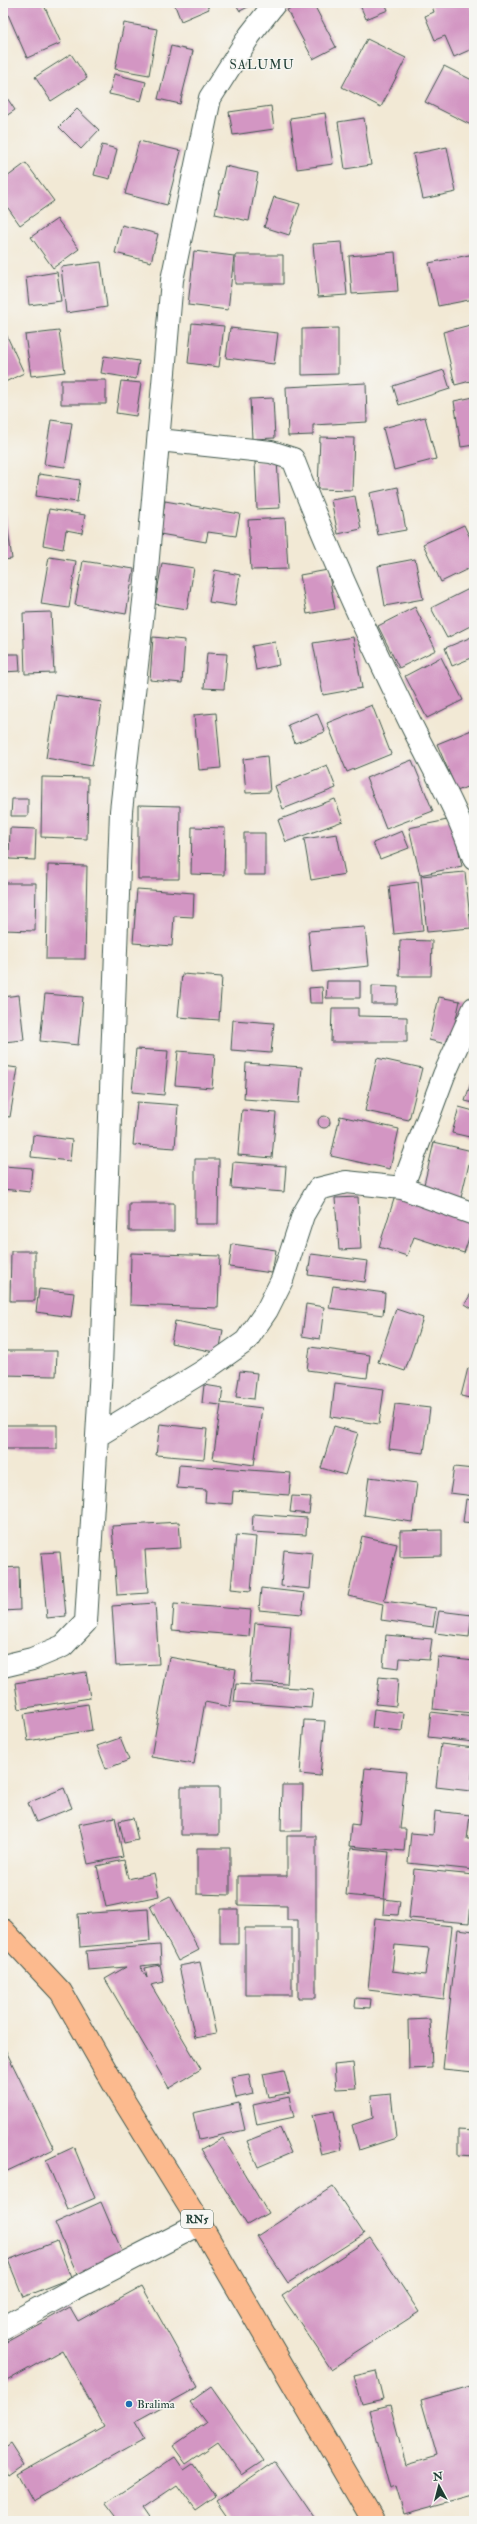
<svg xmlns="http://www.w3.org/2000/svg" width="477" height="2524" font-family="'IM FELL Double Pica',serif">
	<rect width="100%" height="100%" fill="#f6f6f2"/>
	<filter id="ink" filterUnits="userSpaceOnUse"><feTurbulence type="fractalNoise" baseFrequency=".025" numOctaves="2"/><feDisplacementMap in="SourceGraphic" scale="8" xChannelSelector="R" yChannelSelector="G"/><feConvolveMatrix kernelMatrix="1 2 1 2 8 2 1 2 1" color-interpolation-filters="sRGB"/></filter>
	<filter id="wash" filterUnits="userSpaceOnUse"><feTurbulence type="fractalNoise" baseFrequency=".012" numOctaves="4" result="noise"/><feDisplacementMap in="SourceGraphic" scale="16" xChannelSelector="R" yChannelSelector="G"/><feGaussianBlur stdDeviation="0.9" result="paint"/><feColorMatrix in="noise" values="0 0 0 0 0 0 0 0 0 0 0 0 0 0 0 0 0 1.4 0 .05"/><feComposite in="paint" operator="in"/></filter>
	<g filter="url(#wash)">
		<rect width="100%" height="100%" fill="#f2e9d5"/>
		<g id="blocks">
			<path fill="#d396c3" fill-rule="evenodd" d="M3 3H43L61 43 27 58Z
				M174 3H206L209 9 181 21Z
				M235 3H256L240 11Z
				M302 3H313L336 47 313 59 287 10Z
				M359 3H385L388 10 366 19Z
				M431 3H469L474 15V48L454 57 445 36 435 40 425 16 434 12Z
				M124 23 157 29 149 75 115 69Z
				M367 39 406 58 381 107 342 87Z
				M171 46 193 51 180 104 158 99Z
				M71 54 87 78 51 101 35 77Z
				M444 66 474 81V119L471 125 425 102Z
				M114 74 146 82 141 101 109 94Z
				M3 92 15 110 3 118Z
				M271 106 274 129 233 135 229 112Z
				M77 109 99 130 81 149 59 127Z
				M325 113 333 164 297 169 290 118Z
				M364 118 371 165 345 169 338 122Z
				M139 141 181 151 167 205 125 194Z
				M102 145 117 149 110 179 94 175Z
				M447 147 456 192 423 199 413 154Z
				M26 163 54 201 20 225 3 201V180Z
				M225 166 258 173 249 221 215 214Z
				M274 197 300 204 289 235 264 227Z
				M57 219 79 249 53 268 31 237Z
				M122 225 158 234 151 262 115 253Z
				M342 242 347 295 318 297 313 244Z
				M194 251 234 256 228 310 188 305Z
				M395 252 398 291 352 294 349 256Z
				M474 254V299L438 306 429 263Z
				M235 255H283V284H235Z
				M101 262 107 307 66 313 61 267Z
				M57 272 61 301 29 305 26 277Z
				M192 323 224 326 219 367 188 363Z
				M474 324V380L455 385 443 332Z
				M230 328 278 333 274 364 226 358Z
				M338 328V374L302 375V329Z
				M59 331 65 372 31 376 25 335Z
				M6 334 24 373 3 383V335Z
				M104 356 139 361 136 379 101 373Z
				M444 370 450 389 399 405 393 386Z
				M61 380H106V404H61Z
				M121 381 141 383 136 416 116 413Z
				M366 383 367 422 313 425V435L288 436 286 387Z
				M474 397V445L461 447 454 401Z
				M273 398 275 438 252 439 250 399Z
				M425 417 436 459 394 470 383 428Z
				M51 420 72 423 65 467 44 464Z
				M320 437 354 438 352 490 318 489Z
				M277 461 280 508 257 509 255 462Z
				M39 474 80 480 77 502 36 496Z
				M398 487 406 530 378 535 370 493Z
				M355 496 361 529 338 534 331 500Z
				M165 501 240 514 236 536 208 532 206 542 160 534Z
				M3 509H5L12 559 3 560Z
				M49 509 85 515 82 533 66 530 63 549 43 545Z
				M285 518 288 569 251 570 248 520Z
				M464 525 474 546V566L441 582 423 544Z
				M49 557 76 561 69 608 41 604Z
				M415 559 423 599 385 606 378 566Z
				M83 561 134 569 126 614 75 605Z
				M162 563 194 568 187 609 155 604Z
				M215 570 240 575 235 606 209 602Z
				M328 570 335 609 307 614 300 575Z
				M471 588 474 593V624L447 638 431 608Z
				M415 607 436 650 399 668 378 626Z
				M51 612 54 673 25 674 23 613Z
				M474 636V657L452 666 445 648Z
				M153 637 185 640 182 683 150 680Z
				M353 637 362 688 323 695 313 643Z
				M275 642 279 665 256 670 252 646Z
				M207 653 227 654 224 689 204 688Z
				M3 654H19L20 671 3 672Z
				M441 657 463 700 427 718 405 676Z
				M56 695 102 702 92 766 46 758Z
				M372 705 391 754 347 772 327 723Z
				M216 713 221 768 199 770 194 715Z
				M317 713 325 732 295 743 288 725Z
				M474 729V784L457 791 437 744Z
				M267 756 270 792 246 793 243 759Z
				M412 760 433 811 386 829 366 778Z
				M327 765 336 788 283 809 275 786Z
				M42 777 88 778 87 839 41 837Z
				M12 799H28V816H11Z
				M335 799 343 821 286 842 278 820Z
				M138 805 180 806 179 879H138Z
				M452 819 462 866 420 875 409 828Z
				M192 827 225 828 224 875 191 874Z
				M10 828 36 829 35 860 9 859Z
				M402 831 409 848 380 859 373 843Z
				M244 833H265V875H244Z
				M337 834 345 874 311 880 304 839Z
				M48 865 87 866 85 959H46Z
				M465 872 471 928 427 932 421 876Z
				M418 882 423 931 394 934 389 886Z
				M3 883H36L35 931 3 930Z
				M137 889 194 893 193 917 174 916 172 946 133 943Z
				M365 927 369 966 312 972 308 931Z
				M400 940 432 941 431 976H399Z
				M182 974 222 977 219 1020 178 1017Z
				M327 981H360V998H326Z
				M372 986 398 987 397 1004H372Z
				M322 987 323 1003H310L309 988Z
				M45 994 83 997 78 1045 40 1041Z
				M19 995 24 1040 3 1042V997Z
				M439 997 460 1001 450 1045 429 1040Z
				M332 1008H358V1016L407 1017V1042H331Z
				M233 1020 274 1023 271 1053 231 1050Z
				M136 1049 168 1051 164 1095 132 1092Z
				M178 1051 215 1054 212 1088 175 1085Z
				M377 1058 422 1068 409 1120 365 1111Z
				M246 1063 302 1067 299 1103 244 1099Z
				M3 1066 18 1068 10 1117 3 1116Z
				M474 1073V1103L465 1101Z
				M137 1102 178 1105 175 1148 133 1145Z
				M459 1107 474 1111V1138L452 1133Z
				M242 1110 276 1113 272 1158 238 1155Z
				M318 1122a6 6 0 1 1 12 0a6 6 0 1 1-12 0Z
				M340 1116 399 1129 390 1169 331 1156Z
				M33 1135 72 1140 70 1161 31 1157Z
				M434 1142 472 1151 460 1202 422 1193Z
				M195 1159H219L218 1224H195Z
				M233 1162 286 1166 284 1192 231 1188Z
				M3 1166 32 1168 30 1192 3 1189Z
				M395 1196 474 1223 464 1253 414 1237 407 1256 379 1247Z
				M358 1197 361 1249 339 1250 335 1198Z
				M129 1203H174V1231H129Z
				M232 1244 276 1250 272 1273 229 1267Z
				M11 1251H35V1301H10Z
				M131 1253 220 1256 218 1308 130 1305Z
				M311 1254 368 1261 365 1282 308 1275Z
				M333 1286 385 1293 383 1315 329 1308Z
				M474 1288V1310L465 1304Z
				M39 1289 74 1293 71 1317 36 1312Z
				M306 1304 324 1307 320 1339 302 1336Z
				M396 1309 423 1318 405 1371 378 1362Z
				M175 1321 223 1330 219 1353 171 1343Z
				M310 1347 370 1355 367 1378 307 1370Z
				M3 1351H57L56 1376 3 1375Z
				M468 1368 474 1370V1399L461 1396Z
				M240 1371 257 1373 254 1399 236 1397Z
				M335 1383 384 1389 379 1424 331 1417Z
				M204 1385 223 1388 221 1403 262 1408 254 1465 213 1459 221 1405 202 1403Z
				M395 1404 430 1408 424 1453 389 1449Z
				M160 1424 207 1429 204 1459 156 1455Z
				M3 1425H57V1449H3Z
				M334 1426 358 1433 345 1475 321 1468Z
				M179 1465 291 1473 289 1495 233 1491 232 1504 205 1502 206 1490 177 1488Z
				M454 1467 474 1469V1496L450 1493Z
				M369 1477 417 1483 412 1522 364 1515Z
				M292 1496 311 1497 309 1514 290 1512Z
				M466 1499 474 1501V1523L463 1522Z
				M253 1514 307 1518 306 1535 252 1532Z
				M179 1522 181 1548 145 1550 148 1593 117 1595 112 1526Z
				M442 1530V1556L400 1557V1531Z
				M236 1535 256 1537 251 1591 231 1589Z
				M362 1536 397 1544 384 1601 436 1608 433 1627 381 1620 383 1604 348 1596Z
				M284 1550 313 1553 310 1589 281 1586Z
				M60 1552 66 1616 47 1618 41 1553Z
				M19 1567 20 1610 3 1611V1568Z
				M261 1588 305 1593 302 1614 259 1610Z
				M155 1603 159 1664 116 1666 112 1606Z
				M174 1604 251 1610 249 1636 172 1630Z
				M439 1611 472 1615 469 1637 435 1633Z
				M255 1623 291 1626 287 1684 250 1682Z
				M386 1635 432 1639 429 1660 400 1658 399 1668 383 1666Z
				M169 1657 236 1669 230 1707 205 1702 194 1764 151 1757Z
				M438 1657 474 1661 472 1713 433 1709Z
				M86 1672 90 1698 19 1709 15 1683Z
				M379 1677 398 1679 396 1706 376 1704Z
				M236 1684 313 1689 311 1708 234 1702Z
				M88 1704 92 1730 28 1741 24 1714Z
				M374 1709 404 1713 402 1731 372 1728Z
				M431 1712 474 1717V1742L428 1737Z
				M304 1720 325 1721 320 1776 300 1774Z
				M120 1738 129 1760 106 1769 97 1746Z
				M441 1744 474 1748 471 1791 436 1787Z
				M365 1768 406 1772 400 1829H406L404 1851 349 1846 351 1824 359 1825Z
				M282 1785H303L302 1831H281Z
				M181 1787H219V1835H181Z
				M64 1788 72 1808 36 1822 28 1803Z
				M435 1811 470 1815 467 1839H474V1870L408 1863 411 1833 433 1835Z
				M115 1817 123 1857 88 1864 79 1824Z
				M133 1818 138 1840 124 1843 119 1821Z
				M287 1836H316V1998H298V1920H287V1906L238 1905V1876H287Z
				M197 1848H230V1895L197 1894Z
				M351 1848 389 1852 384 1899 346 1895Z
				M124 1860 128 1879 154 1873 159 1896 106 1907 97 1866Z
				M414 1869 474 1875 469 1923 409 1918Z
				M170 1896 199 1950 178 1961 150 1906Z
				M384 1899 400 1901 398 1915 383 1914Z
				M148 1909 150 1941 80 1947 78 1914Z
				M220 1909H238V1944H220Z
				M375 1918 452 1926 444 1999 368 1990ZM395 1945 429 1948 425 1975 392 1971Z
				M245 1928H292V1995H245Z
				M458 1929 474 1931V2072L443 2069Z
				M160 1945 161 1964 140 1966 147 1978 145 1968 160 1965 164 1982 151 1985 201 2069 169 2088 105 1979 126 1967 88 1970 86 1951Z
				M200 1962 216 2034 195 2038 179 1966Z
				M356 1998 371 1999 370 2008 355 2007Z
				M430 2019 432 2068 409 2069 408 2020Z
				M3 2045 54 2149 3 2173Z
				M353 2063 356 2088 336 2089 334 2065Z
				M284 2070 290 2093 268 2097 263 2074Z
				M249 2074 253 2094 236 2098 231 2077Z
				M391 2094 396 2138 359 2150 352 2125 373 2118 371 2096Z
				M289 2097 294 2117 257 2125 253 2105Z
				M239 2103 245 2130 199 2140 193 2113Z
				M334 2111 342 2150 321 2155 312 2115Z
				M280 2128 291 2153 258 2167 247 2141Z
				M458 2130 474 2131V2156L458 2155Z
				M223 2138 268 2213 247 2225 201 2150Z
				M74 2147 95 2198 67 2210 46 2160Z
				M333 2187 364 2234 288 2283 257 2236Z
				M101 2202 124 2256 78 2276 55 2223Z
				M370 2238 419 2312 331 2369 282 2296Z
				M57 2241 71 2278 23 2297 8 2260Z
				M142 2286 198 2387 134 2422 144 2439 33 2501 18 2474 104 2426 62 2350 3 2383V2344L70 2307 78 2321Z
				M376 2371 383 2399 362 2404 354 2376Z
				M474 2385V2495L404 2514 396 2487 390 2489 369 2410 390 2405 406 2465 437 2456 421 2400Z
				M211 2387 263 2461 242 2475 218 2442 186 2464 173 2446 206 2423 190 2402Z
				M10 2443 24 2465 10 2475 3 2465V2448Z
				M175 2457 184 2470 193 2464 216 2497 196 2511 177 2485 143 2508 152 2521H118L105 2504Z
				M275 2461 316 2521H231L217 2501Z"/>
		</g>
	</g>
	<g filter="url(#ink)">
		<use href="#blocks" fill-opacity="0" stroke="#3f574c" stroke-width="1"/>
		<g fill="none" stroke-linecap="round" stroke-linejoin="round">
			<g stroke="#3f574c" stroke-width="24">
				<path id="street" d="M159 440 271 452 293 459C326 545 365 631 406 714 429 762 458 809 474 859
					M402 1188 444 1075 474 1008
					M97 1436 202 1372 246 1341 267 1310 282 1280 303 1215 318 1189 346 1182 402 1188 474 1214
					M3 1666 32 1659 63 1646 86 1622 101 1368 121 811 145 592 172 280 210 98 250 35 275 3
					M3 2328 72 2290 200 2224"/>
			</g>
			<g stroke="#3f574c" stroke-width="24">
				<path id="highway" d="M3 1930 61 1992 116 2088 200 2224 373 2521"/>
			</g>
			<use href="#street" stroke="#fff" stroke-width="22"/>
			<use href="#highway" stroke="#fcba8e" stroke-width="22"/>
		</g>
	</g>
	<circle fill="#1f6fb2" stroke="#f6f6f2" stroke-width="1.5" cx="129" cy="2404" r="4"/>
	<g text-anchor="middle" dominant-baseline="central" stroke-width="3" stroke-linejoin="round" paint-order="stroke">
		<rect fill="#f6f6f2" stroke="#60746d" stroke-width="1" x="181" y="2210" width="32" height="18" rx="3"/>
		<g font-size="11" font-weight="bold" fill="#1f3d34">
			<text x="197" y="2219">RN5</text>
		</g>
		<g font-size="12" fill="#1f3d34" stroke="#f6f6f2" text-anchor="start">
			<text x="137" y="2404">Bralima</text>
		</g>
		<g font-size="13" letter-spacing="1" fill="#1f3d34" stroke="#f6f6f2">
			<text x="262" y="65">SALUMU</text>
		</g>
	</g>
	<rect width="477" height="2524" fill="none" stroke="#f6f6f2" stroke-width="16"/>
	<g transform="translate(439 2486) rotate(353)" stroke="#f6f6f2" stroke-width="3" paint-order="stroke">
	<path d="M0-3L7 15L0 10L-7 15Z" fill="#1f3d34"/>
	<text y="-6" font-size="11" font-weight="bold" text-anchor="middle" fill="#1f3d34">N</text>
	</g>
</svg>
